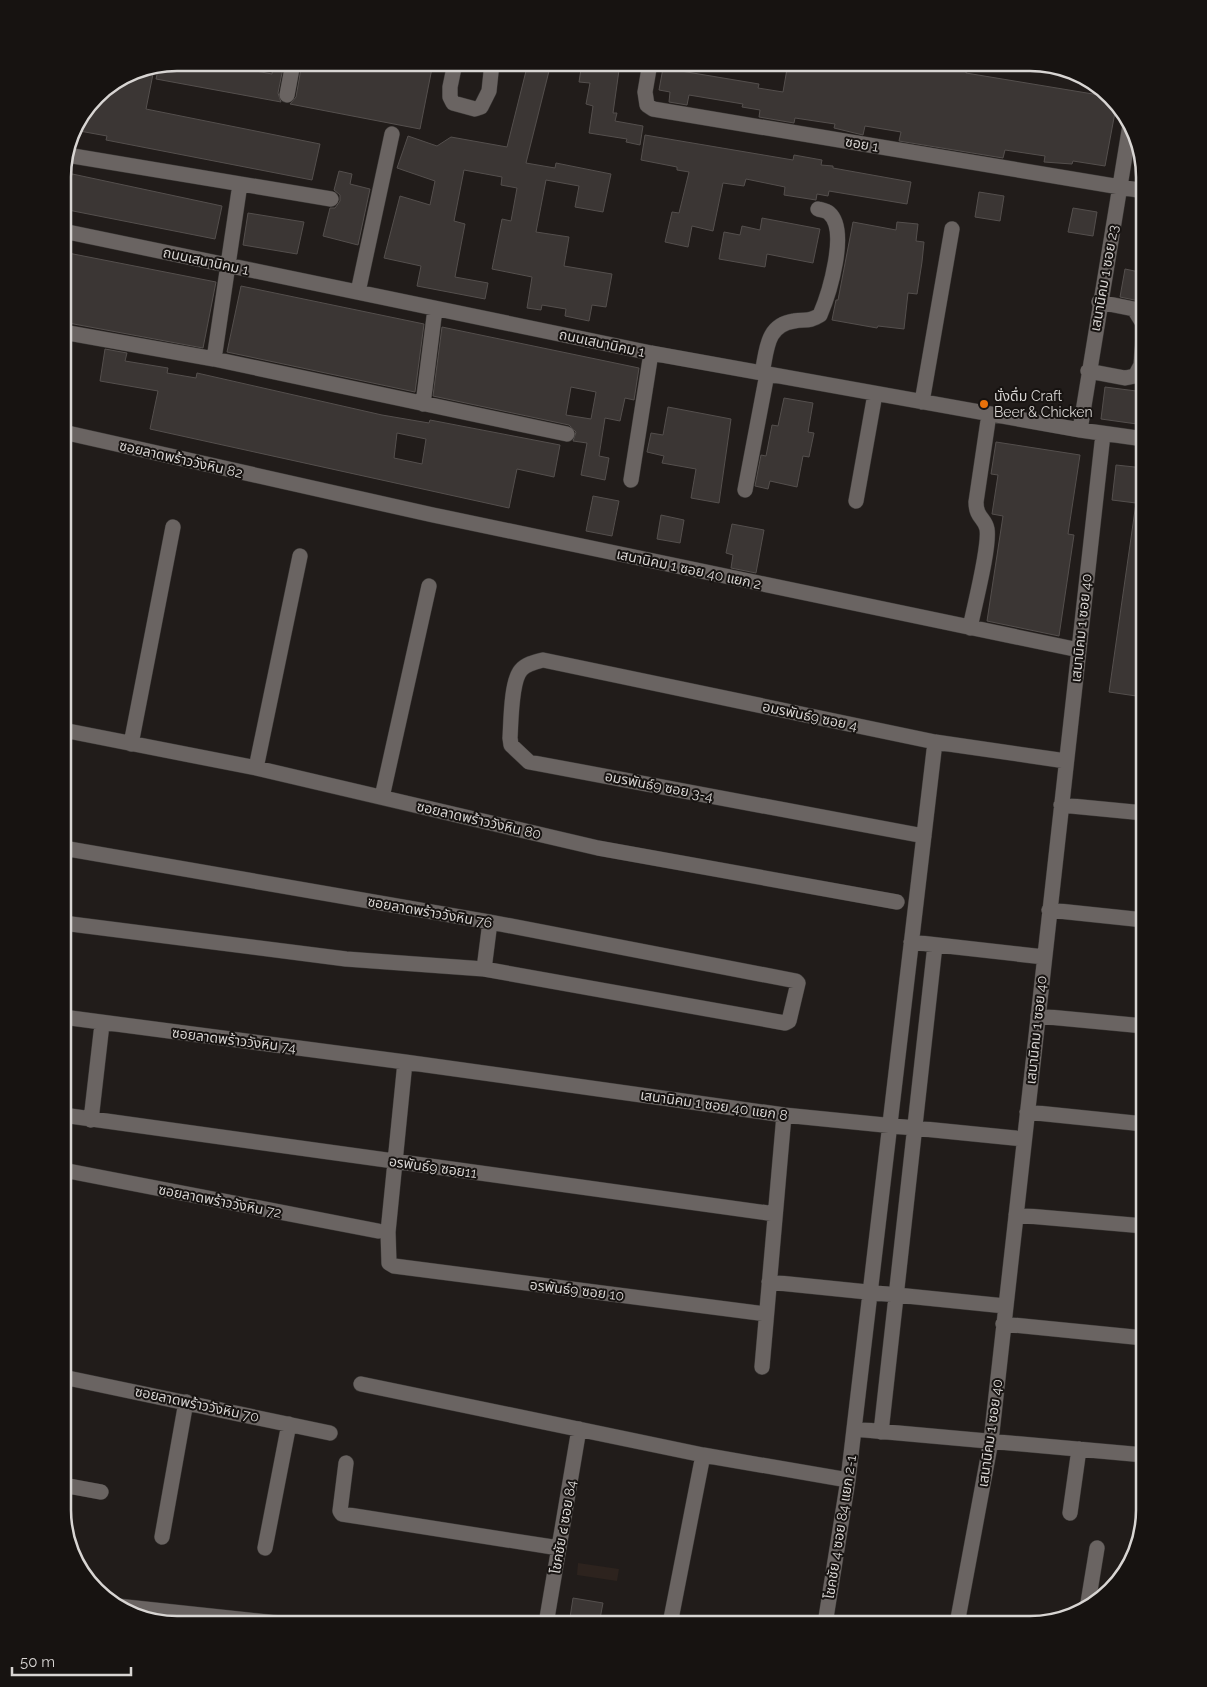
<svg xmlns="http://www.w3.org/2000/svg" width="1207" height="1687" font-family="Raleway,'Noto Sans Thai',sans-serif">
	<rect width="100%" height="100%" fill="#211c1a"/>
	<path fill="#2d231e" d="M578 1563 619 1569 617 1581 577 1575Z"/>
	<path fill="#3b3634" stroke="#544f4d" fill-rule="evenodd" d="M178 62 212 63 272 74 273 63H284L278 93 281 102 156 79 159 66Z
		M302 63H433L420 129 290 104 296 97Z
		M528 63H551L526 163 555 168 556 163 611 174 603 212 575 207 579 186 546 180 536 232 569 237 564 266 612 274 606 307 592 305 589 321 565 316 566 309 542 305 541 310 527 308 532 277 492 269 502 219 511 221 517 188 501 185 502 177 464 170 454 221 465 224 455 277 488 283 485 299 417 286 421 266 384 258 400 196 430 205 435 181 397 168 408 136 437 146 451 137 507 147Z
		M582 63H620L613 113H617L615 121 643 126 640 145 626 142 627 139 589 133 593 106 586 104 590 83 579 82Z
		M788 63H898L947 71 949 63H967L966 73 1105 96 1116 107 1105 166 1073 161 1072 164 1044 162 1045 156 1005 150 1003 158 899 141 901 132 865 126 863 135 834 128 835 124 795 118 794 123 759 117 760 110 742 107 743 104 689 95 687 105 669 102 670 92 659 90 663 68 759 84 758 88 783 92Z
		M134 71 153 74 146 109 320 144 312 180 106 140 107 136 74 130 102 91Z
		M645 135 793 160 794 155 822 160 821 165 833 166V168L911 182 907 204 829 191 828 196 817 194 816 200 784 195 785 187 746 179 744 186 723 183 713 231 692 226 688 247 665 242 672 212 679 213 689 172 677 170V167L641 160Z
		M339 171 352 174 350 184 370 189 358 245 323 236 330 208H335L340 201V195L334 190Z
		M63 172 222 206 215 239 63 209Z
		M979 192 1004 196 1000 221 975 217Z
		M1073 208 1097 212 1093 236 1068 232Z
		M248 213 304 222 297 254 243 245Z
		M762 218 820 229 813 263 767 254 765 267 719 259 724 232 740 235 742 226 760 230Z
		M853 222 896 230 897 222 918 224 916 241 924 242 922 262 917 294 908 293 904 329 878 326 877 328 832 320 836 300H838Z
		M63 252 216 282 203 348 63 322Z
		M1125 269 1144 273V302L1120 297Z
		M241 286 424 324 415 392 227 352Z
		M442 327 639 368 634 400 625 398 620 421 605 418 599 456 609 458 605 480 581 475 587 443 573 441 576 432 569 425 433 396ZM571 387 596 392 591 419 566 415Z
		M105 349 127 353 125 361 168 368 167 373 196 378 197 373 382 415 429 423 430 420 560 445 554 477 517 469 509 508 150 429 158 391 100 381ZM397 433 426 439 422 464 394 458Z
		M1105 387 1144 392V425L1101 419Z
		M784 398 813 403 808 432 814 433 809 457 803 456 797 487 770 481 768 489 755 486 761 455 766 456 772 425 778 426Z
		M668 407 731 419 719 503 691 498 696 469 662 463 664 456 647 452 651 433 663 435Z
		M996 442 1080 455 1068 534 1074 535 1059 636 987 621 1003 516 992 514 998 475 991 474Z
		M1116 465 1144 468 1143 697 1109 692 1136 503 1112 500Z
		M593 496 619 501 612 536 586 531Z
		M661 515 684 520 680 543 657 539Z
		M732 524 764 530 756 573 731 568 733 555 726 553Z
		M573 1598 603 1603 599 1624H569Z"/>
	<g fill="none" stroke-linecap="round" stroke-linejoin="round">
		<g stroke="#3b3836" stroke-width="16">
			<path id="minor" d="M455 63 450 87V97L453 103 475 109 481 107 489 91 492 63
				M650 63 645 92 647 105 653 109 1144 191
				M287 95 293 63
				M67 155 331 199
				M63 231 651 353 1080 430 1144 439
				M358 292 392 134
				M1099 302 1134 309 1144 325
				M63 332 214 359 567 434
				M214 359 240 184
				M1088 371 1125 378 1135 376 1141 365 1144 327
				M762 373C767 350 766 325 794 321 806 319 809 322 820 315 829 294 849 230 829 213 827 211 822 210 818 209
				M922 402 952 229
				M423 404 435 309
				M1080 430 1130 125
				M63 432 433 515 1079 650
				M631 480 651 353
				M745 490 767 374
				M856 501 875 394
				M970 628C974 607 990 547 987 529 985 518 976 518 976 502L989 414
				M63 730 256 768 598 848 897 902
				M131 744 173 527
				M256 768 300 556
				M382 797 429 586
				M1061 805 1144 813
				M924 836 529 762 511 745 510 738C511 722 511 681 521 670 526 664 535 662 543 660L935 742 1066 761
				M1049 910 1144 920
				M63 923 346 959 484 969 785 1023 789 1021 798 983 796 981 490 922 63 848
				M911 942 1044 957
				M484 969 490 922
				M1038 1016 1144 1026
				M63 1017 405 1062 784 1115 1024 1139
				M405 1062 388 1232 389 1263 394 1266 766 1314
				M1027 1112 1144 1124
				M63 1115 775 1214
				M91 1120 102 1024
				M63 1170 378 1231
				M1016 1215 1144 1226
				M769 1282 1005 1306
				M1003 1324 1144 1338
				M762 1367 784 1115
				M63 1377 330 1433
				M361 1384 703 1455 848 1480
				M854 1429 1144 1455
				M881 1432 935 945
				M346 1463 340 1511 342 1514 559 1548
				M63 1485 101 1492
				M1070 1513 1079 1449
				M162 1537 186 1402
				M265 1548 289 1424
				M117 1606 287 1624
				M1087 1609 1097 1548
				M546 1624 579 1429
				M670 1624 703 1455
				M825 1624 848 1480 935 742
				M957 1624 991 1441 1103 434"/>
		</g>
		<use href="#minor" stroke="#6a6462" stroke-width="15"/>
	</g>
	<circle fill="#e8710a" stroke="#171311" stroke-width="2" cx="984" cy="404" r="5"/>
	<g text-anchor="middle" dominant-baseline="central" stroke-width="4" stroke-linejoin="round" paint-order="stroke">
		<g font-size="14" fill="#d8d5d3" stroke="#171311">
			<text transform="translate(862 144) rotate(10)">ซอย 1</text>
			<text transform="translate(206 261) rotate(12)">ถนนเสนานิคม 1</text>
			<text transform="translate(1104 278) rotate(-80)">เสนานิคม 1 ซอย 23</text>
			<text transform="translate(602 343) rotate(12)">ถนนเสนานิคม 1</text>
			<text transform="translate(181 459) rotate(13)">ซอยลาดพร้าววังหิน 82</text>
			<text transform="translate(689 569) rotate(12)">เสนานิคม 1 ซอย 40 แยก 2</text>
			<text transform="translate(1081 628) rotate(-84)">เสนานิคม 1 ซอย 40</text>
			<text transform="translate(810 716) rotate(12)">อมรพันธ์9 ซอย 4</text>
			<text transform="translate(659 786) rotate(11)">อมรพันธ์9 ซอย 3-4</text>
			<text transform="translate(479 820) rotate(13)">ซอยลาดพร้าววังหิน 80</text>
			<text transform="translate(430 912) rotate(10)">ซอยลาดพร้าววังหิน 76</text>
			<text transform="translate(1036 1030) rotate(-84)">เสนานิคม 1 ซอย 40</text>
			<text transform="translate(234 1040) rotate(7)">ซอยลาดพร้าววังหิน 74</text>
			<text transform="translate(714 1105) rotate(8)">เสนานิคม 1 ซอย 40 แยก 8</text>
			<text transform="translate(433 1167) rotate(8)">อรพันธ์9 ซอย11</text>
			<text transform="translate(220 1201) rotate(11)">ซอยลาดพร้าววังหิน 72</text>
			<text transform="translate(577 1290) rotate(7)">อรพันธ์9 ซอย 10</text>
			<text transform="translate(197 1404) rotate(12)">ซอยลาดพร้าววังหิน 70</text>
			<text transform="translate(990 1433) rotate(-82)">เสนานิคม 1 ซอย 40</text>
			<text transform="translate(563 1527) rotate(-80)">โชคชัย ๔ ซอย 84</text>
			<text transform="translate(840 1527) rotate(-81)">โชคชัย 4 ซอย 84 แยก 2-1</text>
		</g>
		<g font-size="14" fill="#d8d5d3" stroke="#171311" text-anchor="start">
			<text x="994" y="396">นั่งดื่ม Craft<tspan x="994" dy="16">Beer &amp; Chicken</tspan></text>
		</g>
	</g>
	<path d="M0 0H1207V1687H0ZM177 71H1030A106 106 0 0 1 1136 177V1510A106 106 0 0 1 1030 1616H177A106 106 0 0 1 71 1510V177A106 106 0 0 1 177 71Z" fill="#171311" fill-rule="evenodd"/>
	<path fill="none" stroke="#d8d5d3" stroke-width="2.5" d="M177 71H1030A106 106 0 0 1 1136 177V1510A106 106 0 0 1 1030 1616H177A106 106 0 0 1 71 1510V177A106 106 0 0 1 177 71Z"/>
	<path d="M12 1667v8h119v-8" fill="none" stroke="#d8d5d3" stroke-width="2.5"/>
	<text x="20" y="1667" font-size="15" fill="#d8d5d3" stroke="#171311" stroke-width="4" paint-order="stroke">50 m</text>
</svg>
